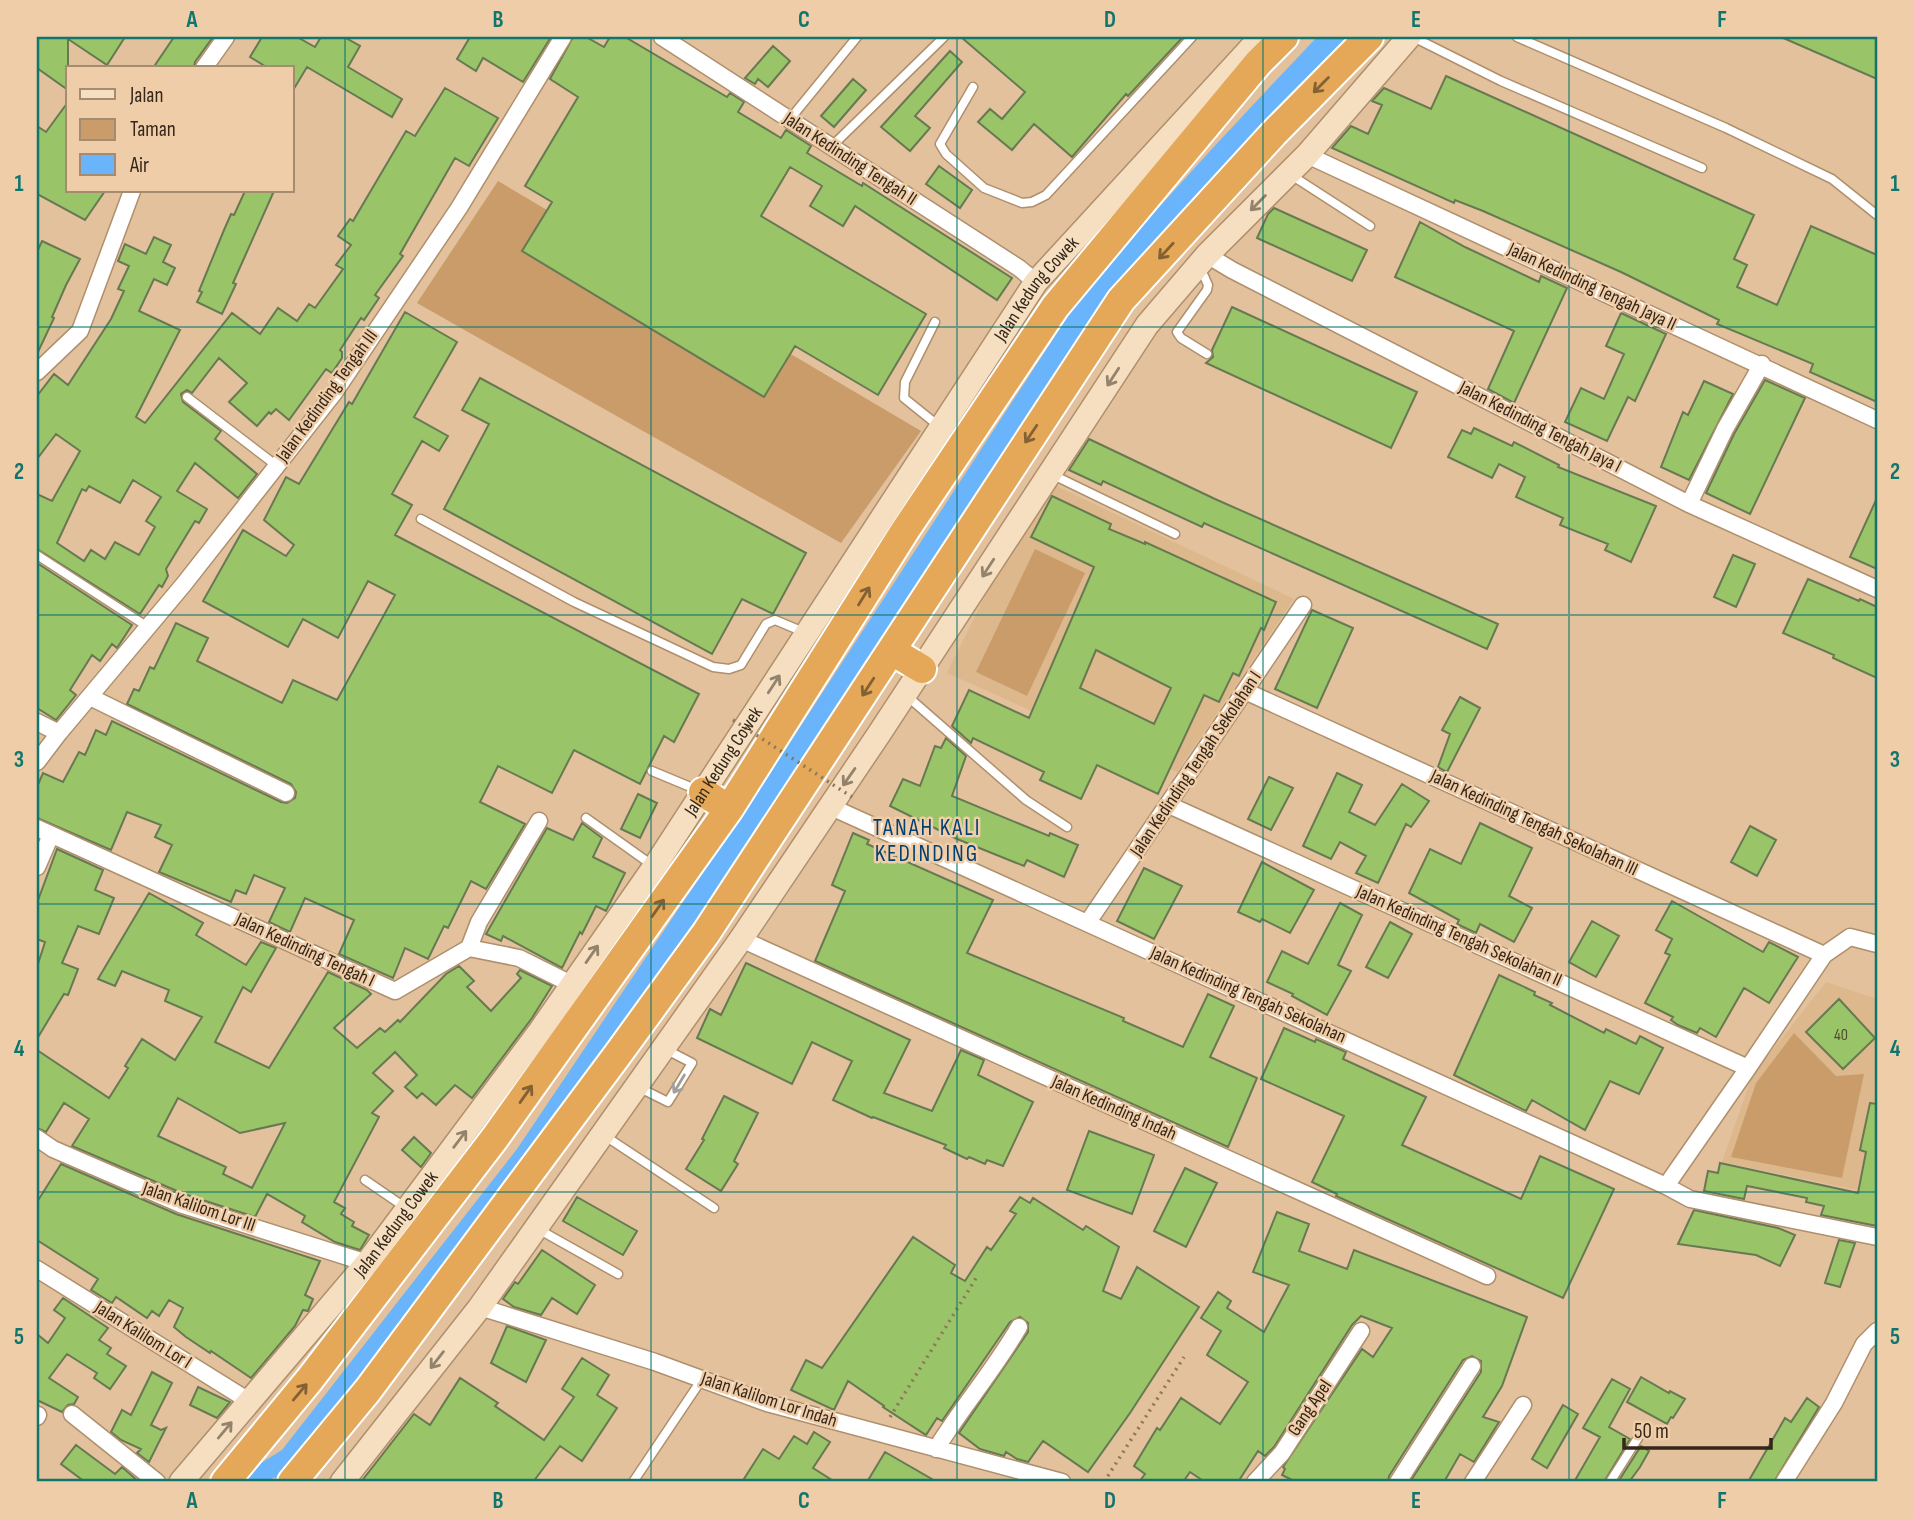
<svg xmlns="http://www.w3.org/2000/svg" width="1914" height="1519" font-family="'Sofia Sans Condensed',sans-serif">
	<rect width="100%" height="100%" fill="#e2c19c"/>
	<path fill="#deb88d" d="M1050 483 1294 599 1177 772 1124 752 947 673 996 574Z
		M1826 982 1877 999V1194L1722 1162 1752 1076Z"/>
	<path fill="#c99c6a" d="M498 181 921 431 841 543 417 303Z
		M1035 549 1085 573 1027 696 976 672Z
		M1794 1033 1836 1076 1864 1074 1842 1178 1731 1157 1756 1083Z"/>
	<path fill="#69b4fb" d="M1317 37H1349L1224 176 630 1024 281 1482 274 1477 269 1482H246L261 1463 282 1450 517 1149 774 767 1072 310C1149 214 1233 126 1317 37Z"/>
	<path fill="#9ac468" stroke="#677952" stroke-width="2" fill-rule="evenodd" d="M37 37H125L107 65 68 39V90L37 68Z
		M174 37H213L195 62 194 68H153Z
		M262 37H297L315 47 321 37H344L360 46 348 67 402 99 392 117 307 67 292 92V68H268L250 57Z
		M470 37H551L523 82 483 58 476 71 457 59Z
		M573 37H586L604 47 610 37H625L727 97 730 93 744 102 738 112 781 138 786 130 811 146 807 153 862 186 863 183 1012 278 997 300 855 206 843 226 810 206 822 186 790 167 761 216 926 314 878 395 795 346 764 397 522 251 552 202 525 186 578 97 550 79Z
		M961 37H1183L1128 96 1126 94 1072 157 1034 124 1012 150 978 122 990 109 1002 119 1025 92Z
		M1781 37H1877V79Z
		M773 46 790 61 768 87 758 79 755 84 745 78Z
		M950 51 962 62 915 116 930 128 910 151 881 127Z
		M1446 76 1754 215 1734 259 1747 265 1737 287 1777 305 1811 226 1877 255V402L1810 372 1813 364 1717 324 1719 320 1621 272 1483 211 1455 200 1454 203 1332 148 1351 126 1368 134 1382 105 1372 101 1384 88 1431 109Z
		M853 79 866 90 834 127 821 116Z
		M445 88 498 118 469 166 455 158 400 254 403 256 375 295 379 298 364 320 361 318 340 350 342 352V358L332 373 326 369 289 420 276 409 271 414 269 412 257 426 229 402 247 383 219 358 192 393 187 390 181 394 183 402 221 431 215 439 257 474 238 498 195 463 177 491 207 509 199 523 195 521 166 569 168 576 162 587 159 585 140 614 37 549V494L52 501 80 451 56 434 37 459V396L54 374 68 385 111 319 124 291 118 289 129 266 118 261 125 244 146 254 154 237 171 245 163 262 175 268 167 285 154 279 139 311 180 330 136 417 145 423 232 313 260 334 278 308 297 321 309 304 315 308 343 269 336 265 351 245 338 236 350 219 353 221 406 131 415 136ZM133 480 161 497 146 521 155 527 139 555 115 542 105 559 91 550 84 561 57 543 82 489 86 491 89 486 120 503Z
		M68 102V191H105L85 220 37 194V126L46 132Z
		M939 166 972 190 960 208 926 184Z
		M245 191H274L233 283 236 284 222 314 197 302 202 292 199 291 224 230 231 214 234 215Z
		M1274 208 1367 250 1352 281 1257 238 1268 214Z
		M1420 222 1465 247 1539 282 1541 276 1567 288 1514 403 1488 389 1514 331 1395 277Z
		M42 241 80 259 66 285 52 317 54 318 37 354V252Z
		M1232 307 1417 392 1391 448 1206 363 1213 357 1212 350Z
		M405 312 457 342 414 417 448 436 439 451 422 441 392 494 412 505 395 535 699 694 674 742 664 736 640 784 574 750 552 793 498 766 480 802 525 824 486 889 471 881 448 928 444 926 428 959 405 948 393 978 339 954 354 920 305 898 290 932 269 922 285 888 254 875 246 894 236 890 231 902 159 872 172 845 155 837 161 825 127 812 111 850 37 818V787L43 773 63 782 79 752 85 755 96 730 106 735 112 721 281 802 287 803 295 798 296 792 291 784 127 704 134 689 139 691 150 667 154 669 176 623 208 638 197 661 282 703 293 680 337 700 395 595 368 581 338 638 303 619 288 647 203 601 243 530 286 556 294 545 264 520 286 477 299 484 349 402 352 404Z
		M1621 313 1666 334 1635 401 1628 397 1607 441 1565 422 1581 388 1604 399 1624 354 1606 346Z
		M480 378 806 553 773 614 742 599 712 654 444 509 489 424 462 410Z
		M1765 380 1805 398 1750 514 1706 493 1734 434Z
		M1704 381 1733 394 1689 480 1661 467 1683 412 1688 415Z
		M1474 428 1512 446 1514 442 1559 465 1558 467 1656 506 1631 562 1605 550 1608 544 1560 525 1563 518 1516 497 1525 477 1499 464 1492 478 1448 457 1462 430 1471 434Z
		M1089 439 1215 499 1498 624 1487 649 1204 523 1202 527 1103 481 1101 485 1069 470Z
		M1052 496 1111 524 1109 529 1145 544V542L1276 602 1264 630 1261 628 1239 676 1233 673 1219 702 1204 695 1158 794 1097 765 1081 799 1040 780 1044 772 973 738 971 743 952 726 969 690 1029 718 1094 567 1031 537ZM1096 650 1171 688 1154 724 1080 688Z
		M1877 498V569L1850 557Z
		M1733 555 1755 564 1736 607 1714 597Z
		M37 563 132 625 117 648 112 644 100 661 92 655 70 690 76 695 56 720 37 708Z
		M1808 579 1859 601 1860 599 1877 607V678L1833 658 1834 655 1783 633Z
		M1312 610 1353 628 1317 708 1275 689Z
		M1460 697 1480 708 1447 772 1438 767 1450 734 1442 730Z
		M946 738 966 756 952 796 1049 836 1050 833 1078 845 1064 877 1027 860 1024 866 957 839 890 806 903 779 920 786 935 746 941 748Z
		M1337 773 1362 785 1349 812 1375 825 1402 784 1429 801 1411 827 1406 824 1378 883 1356 873 1366 856 1340 842 1331 859 1303 846Z
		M1269 777 1293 788 1271 830 1248 819Z
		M638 794 657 803 640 838 621 829Z
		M582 823 602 838 593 857 625 873 606 911 596 906 582 934 580 932 562 968 503 936 501 941 486 934 547 828 573 840Z
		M1480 823 1532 848 1509 896 1532 908 1514 942 1480 924 1476 933 1457 924 1459 920 1409 893 1430 849 1461 864Z
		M1750 826 1776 840 1757 876 1731 862Z
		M853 833 869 840 867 844 993 900 967 953 1124 1018 1123 1021 1183 1047 1208 994 1234 1006 1210 1057 1257 1078 1228 1147 815 961 845 891 832 885Z
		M57 849 103 870 95 890 114 898 99 934 78 926 62 963 78 969 68 995 64 994 37 1039V967L45 942 37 939V903Z
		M1262 862 1314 890 1290 933 1262 919 1260 922 1238 912Z
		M1144 868 1182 886 1154 939 1117 921Z
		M149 893 203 923 196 935 246 965 261 942 276 948 251 992 243 987 215 1042 269 1068 328 972 367 990 371 994 334 1028 357 1048 380 1028 385 1032 398 1020 400 1022 446 974 459 966 474 981 467 987 491 1011 521 978 517 974 520 970 552 986 532 1018 472 1098 455 1085 436 1105 422 1093 417 1098 405 1087 417 1075 395 1052 373 1073 393 1091 372 1113 379 1117 334 1202 345 1208 341 1214 354 1222 352 1226 369 1235 360 1250 335 1242 302 1222 305 1216 267 1194 255 1217 184 1194 72 1146 89 1119 64 1103 46 1132 37 1128V1050L109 1098 128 1068 125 1066 142 1039 175 1060 202 1017 165 1001 169 990 122 971 115 986 98 979ZM178 1098 240 1133 285 1123 252 1188 223 1174 226 1167 158 1136Z
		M1672 901 1763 952 1769 942 1798 957 1769 1003 1744 988 1716 1037 1700 1028 1697 1033 1678 1025 1671 1020 1673 1017 1645 1003 1670 955 1665 953 1672 939 1656 930Z
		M1340 903 1362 915 1338 965 1351 971 1327 1015 1292 996 1293 994 1267 982 1282 951 1308 964Z
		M1592 921 1619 936 1596 977 1569 962Z
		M1390 922 1412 934 1388 978 1366 967Z
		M746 963 910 1040 884 1093 932 1111 961 1050 984 1060 978 1075 1033 1102 1003 1166 987 1160 985 1164 969 1157 967 1159 944 1148 946 1145 873 1117 872 1118 833 1100 852 1061 812 1042 792 1084 697 1038 710 1009 721 1015Z
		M1499 975 1535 992 1534 995 1552 1003 1550 1005 1604 1033 1606 1029 1636 1044 1640 1036 1663 1048 1639 1094 1610 1081 1585 1130 1532 1100 1526 1111 1454 1075Z
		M1839 999 1875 1038 1843 1069 1806 1032Z
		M1284 1028 1315 1042 1316 1039 1346 1052 1343 1059 1426 1097 1402 1145 1521 1199 1540 1156 1614 1189 1563 1298 1336 1196 1337 1194 1312 1182 1344 1116 1261 1079Z
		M724 1096 758 1113 734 1161 738 1164 721 1191 686 1169 704 1140 702 1139Z
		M1870 1103 1877 1104V1226L1821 1215 1824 1206 1806 1202 1807 1198 1747 1186 1744 1199 1704 1191 1708 1171 1718 1173 1720 1163 1858 1193 1866 1152 1860 1150Z
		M1089 1131 1154 1155 1132 1214 1067 1190Z
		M414 1137 431 1153 421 1167 402 1150Z
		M61 1164 176 1214 320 1261 305 1295 313 1299 308 1311 303 1310 295 1326 251 1378 211 1351 210 1353 186 1337 174 1327 183 1308 169 1300 159 1316 152 1311 147 1318 116 1297 112 1303 91 1290 98 1279 37 1240V1202Z
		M1185 1168 1217 1183 1186 1247 1154 1231Z
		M577 1197 637 1231 623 1255 563 1221Z
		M1020 1197 1030 1203 1033 1198 1083 1230 1086 1226 1119 1247 1103 1291 1121 1299 1137 1267 1199 1307 1130 1413 1088 1472 1043 1441 1028 1462 1017 1459 1006 1452 1004 1456 980 1449 959 1433 1028 1332V1323L1020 1317 1010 1322 942 1421 937 1418 926 1435 883 1407 884 1406 848 1381 834 1410 791 1390 806 1360 822 1368 913 1237 955 1265 951 1273 965 1281 987 1247 991 1250 1016 1214 1010 1211Z
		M1694 1210 1778 1228 1795 1235 1780 1266 1756 1255 1678 1244Z
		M1277 1212 1309 1224 1299 1251 1347 1269 1354 1250 1527 1317 1502 1386 1483 1417 1499 1422 1474 1462 1460 1454 1444 1482H1410L1481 1372V1361L1472 1356 1463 1360 1389 1476 1388 1482H1296L1282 1475 1285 1469 1283 1467 1362 1349 1373 1357 1392 1328 1361 1316 1352 1325 1274 1447 1265 1456 1258 1451 1238 1482H1205L1190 1472 1183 1482H1139L1145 1474 1134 1466 1157 1428 1160 1430 1181 1398 1220 1424 1248 1382 1207 1355 1221 1331 1201 1318 1218 1292 1231 1301 1227 1308 1264 1332 1289 1285 1253 1272Z
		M1839 1240 1855 1243 1840 1287 1825 1283Z
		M542 1250 595 1285 577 1314 552 1298 541 1315 514 1307 503 1299 515 1282 518 1284Z
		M63 1298 108 1328 99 1340 111 1348 107 1354 126 1366 110 1389 94 1378 97 1373 67 1354 49 1378 78 1397 74 1404 68 1405 62 1412 37 1400V1334L48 1343 65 1318 54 1310Z
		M507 1326 546 1340 526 1382 491 1363Z
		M582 1358 609 1375 597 1395 617 1408 582 1461 560 1446 533 1482H361L414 1414 430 1425 460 1378 498 1403 495 1406 544 1440 574 1397 562 1389Z
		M152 1372 172 1383 151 1425 161 1430 166 1428 149 1462 137 1453 141 1449 121 1440 111 1432 122 1410 131 1415Z
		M1641 1377 1669 1393 1670 1391 1685 1399 1673 1418 1671 1417 1667 1424 1627 1402Z
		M1612 1379 1630 1389 1609 1427 1630 1439 1604 1482H1574L1600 1437 1583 1428Z
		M198 1387 230 1402 217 1418 190 1405Z
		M1807 1398 1819 1407 1774 1482H1748L1785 1418 1791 1422Z
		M1563 1405 1578 1414 1547 1468 1532 1459Z
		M814 1432 830 1442 813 1468 835 1482H742L763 1449 779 1459 794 1436 807 1444Z
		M76 1445 115 1474 122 1467 139 1482H85L61 1464Z
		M1641 1446 1649 1451 1640 1467 1629 1482H1618Z
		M885 1452 937 1482H867Z"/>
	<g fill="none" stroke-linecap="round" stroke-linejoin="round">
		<g stroke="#af8f6c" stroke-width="11">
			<path id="service" d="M1413 37 1501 81 1702 168
				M1517 37 1726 128 1832 179 1877 215
				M973 87 940 144 946 154 984 188 1022 203 1032 202 1046 195 1192 37
				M790 119 857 37
				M832 146 944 37
				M1291 175 1370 226
				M1198 271 1204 276 1208 285 1207 290 1177 332 1181 338 1207 354
				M935 322 905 382 904 398 940 427
				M187 397 277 466
				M1051 474 1175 534
				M421 519 574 602 713 667 729 669 741 665 766 624 775 620 806 633
				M37 555 148 627
				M907 696 1026 800 1067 827
				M652 771 700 791
				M586 818 652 865
				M638 1087 668 1102 692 1063 665 1049
				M605 1136 714 1208
				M365 1180 406 1208
				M538 1229 618 1274
				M633 1482 702 1379
				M1610 1482 1645 1427"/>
		</g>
		<g stroke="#af8f6c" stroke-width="19">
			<path id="minor" d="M662 37 1019 268 1036 282
				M204 68 226 37
				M1307 155 1877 420
				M1207 255 1232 270 1689 504 1877 589
				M37 372 80 331 132 191
				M1689 504 1725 429 1762 364
				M1245 691 1824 955
				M90 697 286 793
				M37 722 59 733 37 762
				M59 733 184 584 334 393 459 208 563 37
				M1169 805 1748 1068
				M829 806 1666 1186 1690 1199 1877 1237
				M37 828 395 991 469 948 519 958 571 984
				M37 867 51 835
				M1088 922 1303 605
				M741 939 1487 1276
				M469 948 479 922 539 821
				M37 1138 53 1149 180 1204 367 1263
				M1666 1186 1748 1068 1824 955 1850 937 1877 944
				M37 1269 249 1401
				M480 1307 655 1362 767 1403 1062 1482
				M72 1414 157 1482
				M37 1417 38 1415
				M936 1449C962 1407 994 1370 1019 1327
				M1255 1482 1282 1453 1361 1331
				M1398 1482 1472 1366
				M1473 1482 1523 1405
				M1784 1482 1834 1403 1864 1344 1877 1331"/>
		</g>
		<g stroke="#af8f6c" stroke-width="26">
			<g id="secondary">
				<path id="s1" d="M181 1482 367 1263 540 1031 657 863 1036 282 1261 37"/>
				<path d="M342 1482 480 1307 741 939 879 734 1147 325 1207 255 1307 155 1409 37"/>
			</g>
		</g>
		<g stroke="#fff" stroke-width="32">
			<path id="trunk" d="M892 651 922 669
				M703 792 729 809
				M225 1482 310 1379 494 1139 729 809 906 529 1055 307 1258 63 1284 37
				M292 1482 368 1390 618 1054 706 933 1121 300 1274 133 1369 37"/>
		</g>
		<path stroke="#8d765c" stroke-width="3.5" stroke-dasharray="2 5" stroke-linecap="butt" d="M890 1417 978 1275
			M1104 1482 1184 1357"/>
		<use href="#service" stroke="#fff" stroke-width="8"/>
		<use href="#minor" stroke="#fff" stroke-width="16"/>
		<use href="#secondary" stroke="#f5dfc0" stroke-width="23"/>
		<use href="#trunk" stroke="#e4a858" stroke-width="28"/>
		<path stroke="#8d765c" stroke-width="3.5" stroke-dasharray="2 5" stroke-linecap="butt" d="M733 720 852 797"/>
	</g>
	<defs><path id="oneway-shaft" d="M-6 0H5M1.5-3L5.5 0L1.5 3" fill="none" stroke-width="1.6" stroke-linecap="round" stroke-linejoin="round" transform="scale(1.75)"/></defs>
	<g stroke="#836135">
		<use href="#oneway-shaft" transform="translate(1321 85) rotate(135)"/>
		<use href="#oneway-shaft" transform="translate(1166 251) rotate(133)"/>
		<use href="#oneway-shaft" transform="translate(1031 434) rotate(124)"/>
		<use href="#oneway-shaft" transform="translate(864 596) rotate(-58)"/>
		<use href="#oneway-shaft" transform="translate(868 687) rotate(123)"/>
		<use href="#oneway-shaft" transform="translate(658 908) rotate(-55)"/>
		<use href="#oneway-shaft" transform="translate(526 1094) rotate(-55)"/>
		<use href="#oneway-shaft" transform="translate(300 1392) rotate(-50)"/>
	</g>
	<g stroke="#94836c">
		<use href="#oneway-shaft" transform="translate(1258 203) rotate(135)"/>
		<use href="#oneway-shaft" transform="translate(1113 377) rotate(123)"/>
		<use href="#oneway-shaft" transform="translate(988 568) rotate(123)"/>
		<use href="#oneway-shaft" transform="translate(774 684) rotate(-57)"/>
		<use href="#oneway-shaft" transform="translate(849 777) rotate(125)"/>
		<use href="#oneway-shaft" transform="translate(592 954) rotate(-55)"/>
		<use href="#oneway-shaft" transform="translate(460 1139) rotate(-53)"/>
		<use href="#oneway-shaft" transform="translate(437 1360) rotate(128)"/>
		<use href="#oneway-shaft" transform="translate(225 1430) rotate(-50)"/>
	</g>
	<use stroke="#a49e98" href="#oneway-shaft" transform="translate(679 1084) rotate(121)"/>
	<path fill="none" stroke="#0f766e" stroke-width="2" stroke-opacity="0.55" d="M345 37V1482M651 37V1482M957 37V1482M1263 37V1482M1569 37V1482M37 327H1877M37 615H1877M37 904H1877M37 1192H1877"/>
	<g text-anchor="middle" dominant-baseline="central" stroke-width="5" stroke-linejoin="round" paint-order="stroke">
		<g font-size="16" fill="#4e4e2d">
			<text x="1841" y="1035">40</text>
		</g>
		<g font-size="19" fill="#342719" stroke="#f0cda9">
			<text transform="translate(850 159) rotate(33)">Jalan Kedinding Tengah II</text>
			<text transform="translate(1592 287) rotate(25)">Jalan Kedinding Tengah Jaya II</text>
			<text stroke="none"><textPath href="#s1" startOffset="1470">Jalan Kedung Cowek</textPath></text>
			<text transform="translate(327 396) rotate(-54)">Jalan Kedinding Tengah III</text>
			<text transform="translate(1540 427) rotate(27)">Jalan Kedinding Tengah Jaya I</text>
			<text stroke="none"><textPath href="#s1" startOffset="903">Jalan Kedung Cowek</textPath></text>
			<text transform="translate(1196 764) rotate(-56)">Jalan Kedinding Tengah Sekolahan I</text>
			<text transform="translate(1534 823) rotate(25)">Jalan Kedinding Tengah Sekolahan III</text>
			<text transform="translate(1459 936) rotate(24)">Jalan Kedinding Tengah Sekolahan II</text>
			<text transform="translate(305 950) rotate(25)">Jalan Kedinding Tengah I</text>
			<text transform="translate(1248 995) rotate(24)">Jalan Kedinding Tengah Sekolahan</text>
			<text transform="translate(1114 1108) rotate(24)">Jalan Kedinding Indah</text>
			<text transform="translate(199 1207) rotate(19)">Jalan Kalilom Lor III</text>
			<text stroke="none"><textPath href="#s1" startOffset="336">Jalan Kedung Cowek</textPath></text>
			<text transform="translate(143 1335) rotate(32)">Jalan Kalilom Lor I</text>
			<text transform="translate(769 1400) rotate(18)">Jalan Kalilom Lor Indah</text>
			<text transform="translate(1310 1408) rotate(-56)">Gang Apel</text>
		</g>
		<g font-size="23" letter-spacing="2" fill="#014070" stroke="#f0cda9">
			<text x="927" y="828">TANAH KALI<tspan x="927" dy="26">KEDINDING</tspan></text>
		</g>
	</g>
	<rect width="1914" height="1519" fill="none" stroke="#f0cda9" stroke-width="77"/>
	<rect x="66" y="66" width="228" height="126" fill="#f0cda9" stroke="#a58b6f" stroke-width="2"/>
	<rect x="80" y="89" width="35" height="10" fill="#f5dfc0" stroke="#a58b6f" stroke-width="2"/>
	<text x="130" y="102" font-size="21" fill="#342719">Jalan</text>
	<rect x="80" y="119" width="35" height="21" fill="#c99c6a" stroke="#a58b6f" stroke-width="2"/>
	<text x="130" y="136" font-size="21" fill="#342719">Taman</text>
	<rect x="80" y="154" width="35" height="21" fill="#69b4fb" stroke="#a58b6f" stroke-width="2"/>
	<text x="130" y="172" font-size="21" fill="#342719">Air</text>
	<path d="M1624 1438v10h147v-10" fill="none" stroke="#342719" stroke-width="3.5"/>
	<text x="1634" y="1438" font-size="21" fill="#342719" stroke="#f0cda9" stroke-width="5" paint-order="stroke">50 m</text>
	<rect x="38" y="38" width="1838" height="1442" fill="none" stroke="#0f766e" stroke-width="2.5"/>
	<g font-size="23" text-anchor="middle" font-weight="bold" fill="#0f766e">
		<text x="192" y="27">A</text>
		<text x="498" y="27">B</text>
		<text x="804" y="27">C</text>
		<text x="1110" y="27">D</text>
		<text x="1416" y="27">E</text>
		<text x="1722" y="27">F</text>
		<text x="19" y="191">1</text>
		<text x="1895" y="191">1</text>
		<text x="19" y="479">2</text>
		<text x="1895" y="479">2</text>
		<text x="19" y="767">3</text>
		<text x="1895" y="767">3</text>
		<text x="19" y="1056">4</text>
		<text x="1895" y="1056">4</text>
		<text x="19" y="1344">5</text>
		<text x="1895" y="1344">5</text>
		<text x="192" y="1508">A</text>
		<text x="498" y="1508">B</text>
		<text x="804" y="1508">C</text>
		<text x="1110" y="1508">D</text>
		<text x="1416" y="1508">E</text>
		<text x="1722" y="1508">F</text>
	</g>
</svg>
